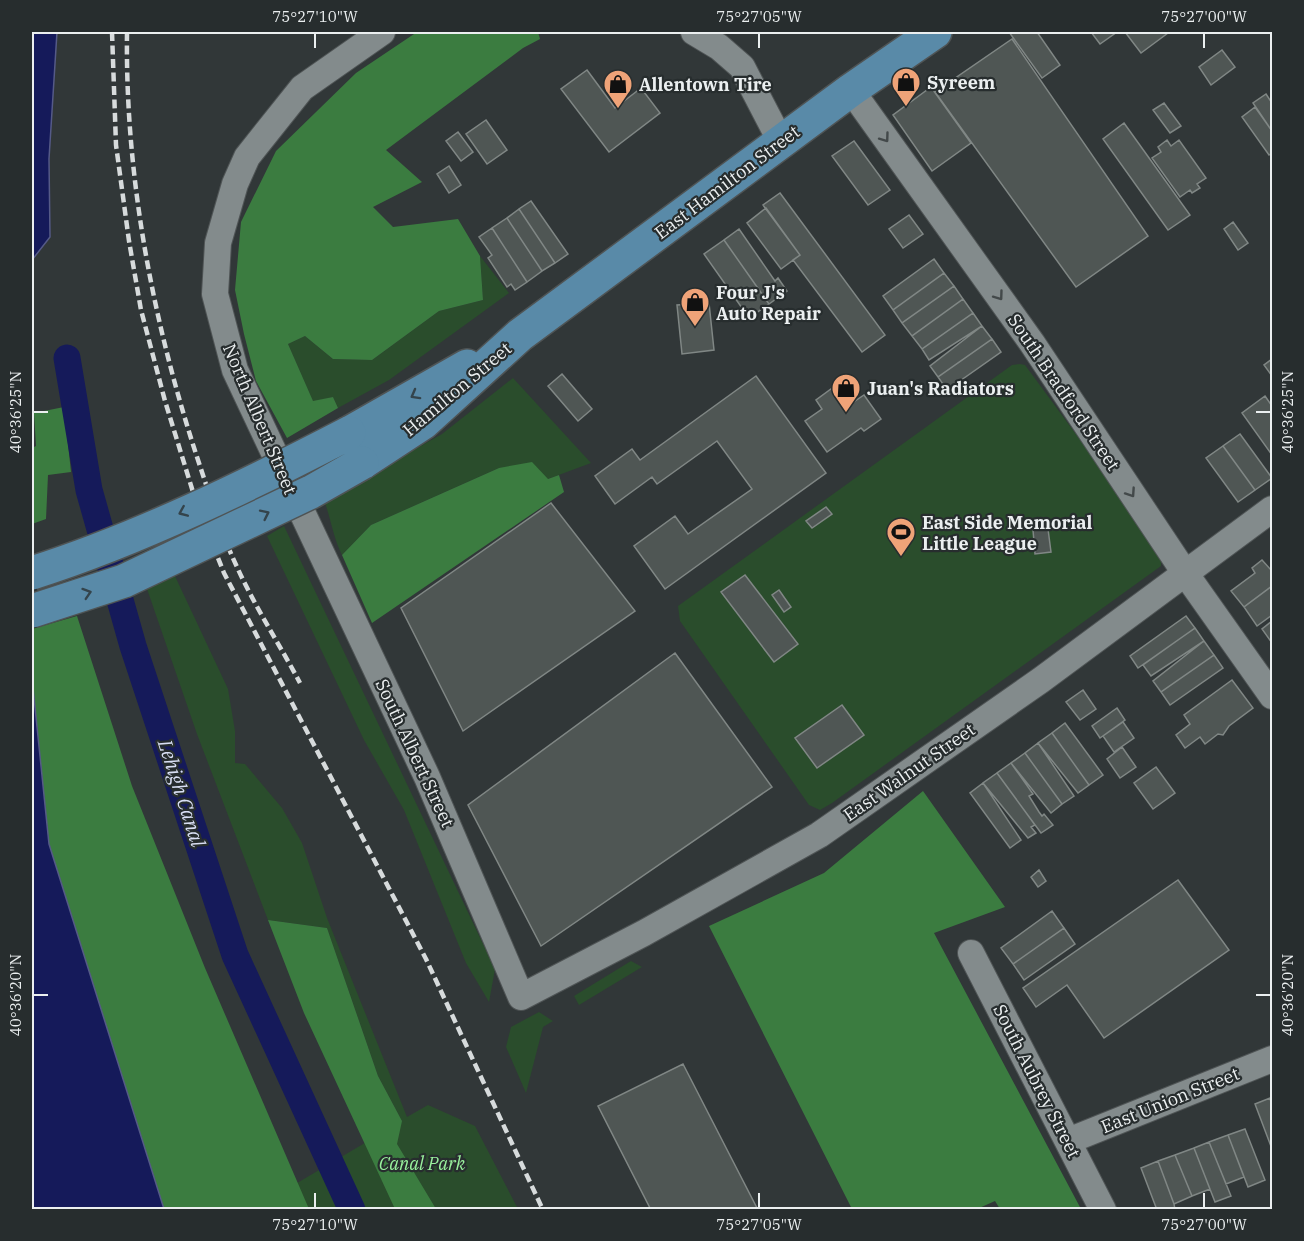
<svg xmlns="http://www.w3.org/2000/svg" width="1304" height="1241" font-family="'IBM Plex Serif',serif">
	<rect width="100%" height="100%" fill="#313738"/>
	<path fill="#2a4d2c" d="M480 256 509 293 389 380 338 408 333 397 313 402 288 344 305 336 333 359 372 360 439 311 483 300Z
		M1020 364 1025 365 1162 551 1161 566 832 803 820 810 809 805 680 621 678 606 1012 365Z
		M513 378 591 463 548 479 499 468 371 525 342 555C333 537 331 519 324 500L442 434Z
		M284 526 495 969 489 1002 466 963 404 810 364 740 267 536Z
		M174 574 228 689 235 731V763L245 764 282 808 302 843 327 918 407 1117 428 1105 475 1126 518 1209H253L402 1121 378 1076 327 928 268 920 197 734 146 586Z
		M631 961 642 967 579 1005 574 996Z
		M539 1012 553 1021 543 1027 526 1093 506 1047 511 1027Z"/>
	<path fill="#3b7c40" d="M417 32H538L540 39 523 48 386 150 422 182 373 207 393 227 458 219 480 256 483 300 439 311 372 360 333 359 305 336 288 344 313 401 333 397 338 408 287 438 256 381 244 334 235 290 241 222 276 151 356 73Z
		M64 407 71 472 48 475 46 519 32 524V448L36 446 34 413Z
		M532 462 548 479 559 475 564 492 372 623 342 555 371 525 499 468Z
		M77 616 132 786 205 968 309 1209H164L49 844 32 678V629Z
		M923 791 1005 907 934 933 1081 1209H1000L995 1201 977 1209H852L709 926 824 873Z
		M268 920 327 928 378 1076 402 1121 397 1144 436 1209H395L304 1013Z"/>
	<path fill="#151a5a" stroke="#555a87" stroke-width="1.5" d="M32 32H57L49 159 50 237 32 260Z
		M32 678 49 844 164 1209H32Z"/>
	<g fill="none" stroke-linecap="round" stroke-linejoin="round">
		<path stroke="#151a5a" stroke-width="27" d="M67 358 89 490 133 646 235 955 352 1210"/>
	</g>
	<path fill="#4f5654" stroke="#808785" stroke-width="1.5" d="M1009 32H1037L1060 65 1042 78Z
		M1091 32H1117L1100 44Z
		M1125 32H1167L1168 33 1141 53Z
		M1012 39 1148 236 1076 287 935 92Z
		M1222 50 1235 67 1211 85 1199 67Z
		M587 70 615 108 641 88 660 113 609 152 561 89Z
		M931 87 971 143 932 171 893 115Z
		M1266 94 1272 103V131L1253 103Z
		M1164 103 1181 126 1170 133 1153 110Z
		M1255 107 1272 131V153L1269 155 1242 117Z
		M486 120 507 150 487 164 466 134Z
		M1124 123 1190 215 1168 230 1103 139Z
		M458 132 473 152 461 161 446 141Z
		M1167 140 1171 146 1179 140 1206 178 1197 184 1200 188 1192 193 1190 190 1180 197 1152 158 1161 152 1158 147Z
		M854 141 890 190 868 205 832 156Z
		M449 166 461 185 449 193 437 174Z
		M780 193 885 335 862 352 793 260 800 255 763 205Z
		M531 201 568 254 555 263 519 209Z
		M766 208 800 255 781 269 747 223Z
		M519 209 555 263 542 271 507 218Z
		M909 215 923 234 903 248 889 229Z
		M507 218 542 271 527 282 492 228Z
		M1233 222 1248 243 1238 250 1224 229Z
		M492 228 527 282 515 290 511 284 507 287 488 258 492 255 479 237Z
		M739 229 775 281 778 278 787 291 769 304 724 240Z
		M724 240 769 304 749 318 704 254Z
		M934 259 944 273 893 310 883 296Z
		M944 273 954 286 902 323 893 310Z
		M954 286 963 299 912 336 902 323Z
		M963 299 973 313 922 349 912 336Z
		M709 303 714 350 682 354 677 305Z
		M973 313 982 326 929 360 922 349Z
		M982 326 992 339 938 377 930 366Z
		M992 339 1001 352 947 390 938 377Z
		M1272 359V376L1264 365Z
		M562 374 592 409 578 421 548 386Z
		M756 376 826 473 665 589 634 546 675 516 688 534 752 489 717 441 657 484 652 477 615 504 595 476 632 449 640 460Z
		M835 386 849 405 864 395 881 419 864 431 861 428 827 452 805 421 822 409 816 400Z
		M1265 396 1272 406V455L1242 413Z
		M1240 434 1272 478 1255 490 1223 446Z
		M1223 446 1255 490 1238 502 1206 458Z
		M551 503 635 611 463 731 401 608Z
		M826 507 832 514 812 528 806 521Z
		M1048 529 1051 552 1035 554 1033 530Z
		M1262 560 1272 571V586L1244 607 1231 591 1255 573 1252 568Z
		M745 575 798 644 774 662 721 592Z
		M1272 586V615L1257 626 1244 607Z
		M779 590 791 607 784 612 772 595Z
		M1186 616 1195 628 1138 668 1130 656Z
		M1272 621V643L1262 629Z
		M1195 628 1204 641 1151 676 1143 665Z
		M1204 641 1214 655 1161 692 1153 681Z
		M675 653 772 787 541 946 468 805Z
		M1214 655 1223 668 1170 705 1161 692Z
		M1232 680 1253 708 1229 726 1223 735 1218 734 1205 744 1200 737 1185 748 1176 735 1190 724 1184 715Z
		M1083 690 1096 709 1080 720 1066 702Z
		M842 705 864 735 817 768 795 738Z
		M1117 708 1125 720 1100 738 1092 726Z
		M1123 722 1134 738 1114 752 1103 736Z
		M1065 723 1103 775 1089 785 1052 733Z
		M1052 733 1089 785 1078 793 1038 743Z
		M1038 743 1074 796 1062 804 1025 753Z
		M1122 747 1136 767 1120 778 1107 759Z
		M1025 753 1062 804 1051 813 1011 763Z
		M1011 763 1033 794 1029 796 1039 812 1042 816 1044 814 1053 825 1041 833 997 773Z
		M1156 767 1175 793 1153 809 1134 783Z
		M997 773 1035 825 1031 827 1036 833 1028 838 983 783Z
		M983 783 1021 840 1010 848 970 793Z
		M1039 870 1046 881 1038 887 1031 877Z
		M1178 880 1229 950 1104 1038 1067 985 1036 1007 1023 988Z
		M1052 911 1064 928 1013 964 1001 948Z
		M1064 928 1075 944 1024 980 1013 964Z
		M683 1064 758 1210H651L598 1106Z
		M1270 1098 1272 1106V1149L1255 1104Z
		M1245 1129 1265 1180 1248 1187 1228 1135Z
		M1228 1135 1244 1177 1226 1184 1209 1142Z
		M1209 1142 1231 1196 1215 1202 1194 1148Z
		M1194 1148 1210 1189 1192 1196 1175 1155Z
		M1175 1155 1192 1196 1174 1204 1158 1161Z
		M1158 1161 1174 1204 1175 1210H1157L1141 1168Z"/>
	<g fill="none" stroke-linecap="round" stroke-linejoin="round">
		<g stroke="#4f5455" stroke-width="28">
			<path id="street" d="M382 32 302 88 247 157 235 184 218 243 215 294 235 370 427 777 521 997 644 933 819 835 1041 680 1272 509
				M694 32 719 47 742 67 781 142
				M851 90 1032 343 1185 573 1272 696
				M971 953 1103 1210
				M1068 1141 1272 1059"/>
		</g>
		<g stroke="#4f5455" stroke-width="36">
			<path id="primary" d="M349 433 467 366
				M362 463 423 423 520 335 851 90 935 32"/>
		</g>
		<use href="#street" stroke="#838b8c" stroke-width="26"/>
		<use href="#primary" stroke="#598aa8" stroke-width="33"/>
		<path stroke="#d7dbdc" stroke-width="4.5" stroke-dasharray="9 4.5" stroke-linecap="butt" d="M112 32 116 145 129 241 141 310 165 401 197 505 224 573 426 959 543 1210
			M127 32C125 177 153 323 198 460 210 496 221 533 237 567 255 607 280 645 300 683"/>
		<g stroke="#4f5455" stroke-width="36" stroke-linecap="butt">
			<path id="primary-bridge" d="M32 573C139 539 249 485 349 433
				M32 611 124 581 311 492 362 463"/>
		</g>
		<use href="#primary-bridge" stroke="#598aa8" stroke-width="33"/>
	</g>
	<defs><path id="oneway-chevron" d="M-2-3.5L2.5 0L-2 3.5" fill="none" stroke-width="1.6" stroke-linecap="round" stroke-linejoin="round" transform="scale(1.5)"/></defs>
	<g stroke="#43494a">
		<use href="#oneway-chevron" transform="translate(885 138) rotate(54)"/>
		<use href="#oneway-chevron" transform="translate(999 296) rotate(54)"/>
		<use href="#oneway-chevron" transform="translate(1131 493) rotate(56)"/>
	</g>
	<g stroke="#34444c">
		<use href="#oneway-chevron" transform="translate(415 395) rotate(151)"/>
		<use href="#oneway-chevron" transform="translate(183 512) rotate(157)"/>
		<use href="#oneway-chevron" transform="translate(265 514) rotate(-26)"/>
		<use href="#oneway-chevron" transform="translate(87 593) rotate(-18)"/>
	</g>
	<path fill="none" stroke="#ebeff0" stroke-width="2" d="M315 33V48M759 33V48M1204 33V48M33 412H48M1256 412H1271M33 995H48M1256 995H1271M315 1193V1208M759 1193V1208M1204 1193V1208"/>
	<defs>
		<g id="shop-pin" transform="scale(1.5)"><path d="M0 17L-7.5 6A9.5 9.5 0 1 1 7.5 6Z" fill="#efa378" stroke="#272d2e"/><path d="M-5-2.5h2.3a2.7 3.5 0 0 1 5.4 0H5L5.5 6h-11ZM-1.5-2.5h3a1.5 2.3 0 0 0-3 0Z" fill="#111"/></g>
		<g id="stadium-pin" transform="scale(1.5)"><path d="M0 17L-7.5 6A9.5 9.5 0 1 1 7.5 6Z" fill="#efa378" stroke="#272d2e"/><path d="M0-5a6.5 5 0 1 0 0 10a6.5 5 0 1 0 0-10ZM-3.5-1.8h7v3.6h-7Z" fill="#111"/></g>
	</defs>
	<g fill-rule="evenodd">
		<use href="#shop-pin" x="906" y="82"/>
		<use href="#shop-pin" x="618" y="84"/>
		<use href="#shop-pin" x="695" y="302"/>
		<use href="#shop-pin" x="846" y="388"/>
		<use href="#stadium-pin" x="901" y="532"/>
	</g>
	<g text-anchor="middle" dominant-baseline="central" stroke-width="4.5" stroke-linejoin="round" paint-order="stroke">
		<g font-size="18" font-weight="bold" fill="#ebeff0" stroke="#272d2e" text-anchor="start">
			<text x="927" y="82">Syreem</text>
			<text x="639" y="84">Allentown Tire</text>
			<text x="716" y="292">Four J's<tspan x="716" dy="21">Auto Repair</tspan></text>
			<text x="867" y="388">Juan's Radiators</text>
			<text x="922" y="522">East Side Memorial<tspan x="922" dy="21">Little League</tspan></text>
		</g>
		<g font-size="18" fill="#ebeff0" stroke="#272d2e">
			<text transform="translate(727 182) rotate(-37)">East Hamilton Street</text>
			<text transform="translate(457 389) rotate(-40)">Hamilton Street</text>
			<text transform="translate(1064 392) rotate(56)">South Bradford Street</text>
			<text transform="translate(260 419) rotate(67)">North Albert Street</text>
			<text transform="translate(415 753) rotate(65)">South Albert Street</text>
			<text transform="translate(909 772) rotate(-35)">East Walnut Street</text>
			<text transform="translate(1037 1081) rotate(63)">South Aubrey Street</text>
			<text transform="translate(1170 1100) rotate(-22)">East Union Street</text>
		</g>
		<g font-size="18" font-style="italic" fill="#99f19d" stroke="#272d2e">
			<text x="422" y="1163">Canal Park</text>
		</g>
		<g font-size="20" font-style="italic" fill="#d9dff4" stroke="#272d2e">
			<text transform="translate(182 793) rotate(72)">Lehigh Canal</text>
		</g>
	</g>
	<rect width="1304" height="1241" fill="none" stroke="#272d2e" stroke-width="66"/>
	<rect x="33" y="33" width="1238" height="1175" fill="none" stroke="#ebeff0" stroke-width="2"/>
	<g font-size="15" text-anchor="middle" fill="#ebeff0">
		<text x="315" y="22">75°27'10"W</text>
		<text x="759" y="22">75°27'05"W</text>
		<text x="1204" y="22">75°27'00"W</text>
		<text transform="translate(16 412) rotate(-90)" y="5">40°36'25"N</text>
		<text transform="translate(1288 412) rotate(-90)" y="5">40°36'25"N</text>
		<text transform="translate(16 995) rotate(-90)" y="5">40°36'20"N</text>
		<text transform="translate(1288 995) rotate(-90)" y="5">40°36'20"N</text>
		<text x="315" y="1230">75°27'10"W</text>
		<text x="759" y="1230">75°27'05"W</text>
		<text x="1204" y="1230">75°27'00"W</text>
	</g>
</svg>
